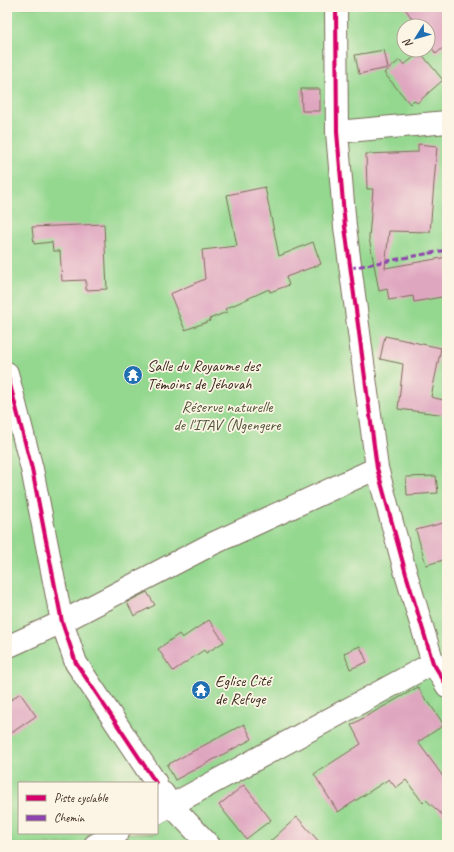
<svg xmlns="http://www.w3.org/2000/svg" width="454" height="852" font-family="Caveat,sans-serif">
	<rect width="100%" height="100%" fill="#fcf5e5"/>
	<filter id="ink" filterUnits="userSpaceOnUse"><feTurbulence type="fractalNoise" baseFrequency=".025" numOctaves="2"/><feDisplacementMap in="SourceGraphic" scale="8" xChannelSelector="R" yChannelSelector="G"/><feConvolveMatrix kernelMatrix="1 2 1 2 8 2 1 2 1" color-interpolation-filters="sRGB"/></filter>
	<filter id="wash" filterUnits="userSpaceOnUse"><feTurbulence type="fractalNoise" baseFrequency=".012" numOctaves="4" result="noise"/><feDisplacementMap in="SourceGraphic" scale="16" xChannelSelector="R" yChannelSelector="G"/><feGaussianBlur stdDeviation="0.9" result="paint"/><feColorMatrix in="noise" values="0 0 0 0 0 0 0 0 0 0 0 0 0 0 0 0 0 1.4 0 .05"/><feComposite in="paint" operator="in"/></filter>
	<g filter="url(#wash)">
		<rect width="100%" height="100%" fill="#eee5c7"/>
		<path fill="#94d890" stroke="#688157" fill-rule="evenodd" d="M7 7H447V845H7ZM404 26H428V50H404ZM19 783H157V833H19Z"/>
		<g id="blocks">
			<path fill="#dfa6c0" d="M404 7H447V44L436 54 428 42V26H417Z
				M384 50 388 68 359 74 355 55Z
				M420 52 443 80 417 103 414 100 410 104 384 73 400 60 404 65Z
				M301 89H320V111H302Z
				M418 144 437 146 430 232 389 231 385 268 447 257V296L414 302 413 296 389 300 387 289 379 291 369 238 373 189H367L366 154 418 152Z
				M265 187 279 256 313 242 321 264 286 277 289 285 270 292 269 289 225 309 227 312 209 319 210 321 185 330 170 294 205 279 202 250 237 246 227 195Z
				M104 224 107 289 86 290V280L62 281 60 251H53L52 242 34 244 32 227Z
				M385 336 441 348 431 397 447 401V415L398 409 403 364 380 359Z
				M436 476 438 493 407 495 406 477Z
				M443 523 447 537V559L426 565 416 530Z
				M147 592 155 605 134 616 127 602Z
				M209 620 224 642 206 653 204 650 173 671 158 649 179 634 182 638Z
				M360 646 367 662 350 669 344 653Z
				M418 687 427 702 428 701 444 725 418 742 447 782V819L426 800 423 803 406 780 396 788 389 779 338 812 314 774 361 744 351 725Z
				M20 693 36 716 7 736V703Z
				M244 724 252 739 175 780 167 765Z
				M244 785 271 820 246 839 219 805Z
				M297 817 322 845H266Z"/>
		</g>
	</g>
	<g filter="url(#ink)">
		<use href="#blocks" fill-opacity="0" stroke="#7a6b59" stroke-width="1"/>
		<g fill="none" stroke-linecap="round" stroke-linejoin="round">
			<g stroke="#7a6b59" stroke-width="24">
				<path id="minor" d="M336 7 337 132 345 227 377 468 406 574 433 663 447 686
					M337 132 447 122
					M7 373 32 469 62 622 76 663 156 783
					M7 647 62 622 212 544 377 468
					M163 793 171 805 209 845
					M157 813 433 663
					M95 845 118 833"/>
			</g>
			<use href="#minor" stroke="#fff" stroke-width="22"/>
			<path stroke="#8e44ad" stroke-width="3" stroke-dasharray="6 3" stroke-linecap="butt" d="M350 268 447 250"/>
			<g stroke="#fcf5e5" stroke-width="6">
				<path id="cycleway" d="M336 7 337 132 345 227 377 468 406 574 433 663 447 686
					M7 373 32 469 62 622 76 663 156 783"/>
			</g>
			<use href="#cycleway" stroke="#d6006c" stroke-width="4"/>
		</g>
	</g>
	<defs>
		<g id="temple-disc" transform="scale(1)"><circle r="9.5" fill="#1f6fb2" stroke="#fcf5e5"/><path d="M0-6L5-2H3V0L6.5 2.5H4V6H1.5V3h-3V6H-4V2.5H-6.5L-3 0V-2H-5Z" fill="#fff"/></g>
	</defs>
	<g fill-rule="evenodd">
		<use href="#temple-disc" x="133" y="375"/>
		<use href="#temple-disc" x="201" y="690"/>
	</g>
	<g text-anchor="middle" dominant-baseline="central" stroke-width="3.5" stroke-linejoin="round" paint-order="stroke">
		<g font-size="16" fill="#3b2a1e" stroke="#fcf5e5" text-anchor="start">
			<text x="147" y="366">Salle du Royaume des<tspan x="147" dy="18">Témoins de Jéhovah</tspan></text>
			<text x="215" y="681">Eglise Cité<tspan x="215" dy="18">de Refuge</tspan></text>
		</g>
		<g font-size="16" fill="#51563a" stroke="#fcf5e5">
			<text x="227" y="407">Réserve naturelle<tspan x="227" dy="18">de l'ITAV (Ngengere</tspan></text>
		</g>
	</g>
	<rect width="454" height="852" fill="none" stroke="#fcf5e5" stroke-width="24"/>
	<rect x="18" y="782" width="140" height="52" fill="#fcf5e5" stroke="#afa495"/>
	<rect x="26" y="795" width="20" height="6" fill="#d6006c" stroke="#afa495"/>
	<text x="54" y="802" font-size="12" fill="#3b2a1e">Piste cyclable</text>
	<rect x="26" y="815" width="20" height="6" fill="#8e44ad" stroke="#afa495"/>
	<text x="54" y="822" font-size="12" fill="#3b2a1e">Chemin</text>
	<g transform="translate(416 38) rotate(233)"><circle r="19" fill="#fcf5e5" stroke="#afa495"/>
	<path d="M0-3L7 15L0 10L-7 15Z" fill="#1f6fb2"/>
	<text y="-6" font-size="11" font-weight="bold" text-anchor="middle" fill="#3b2a1e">N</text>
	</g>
</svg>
